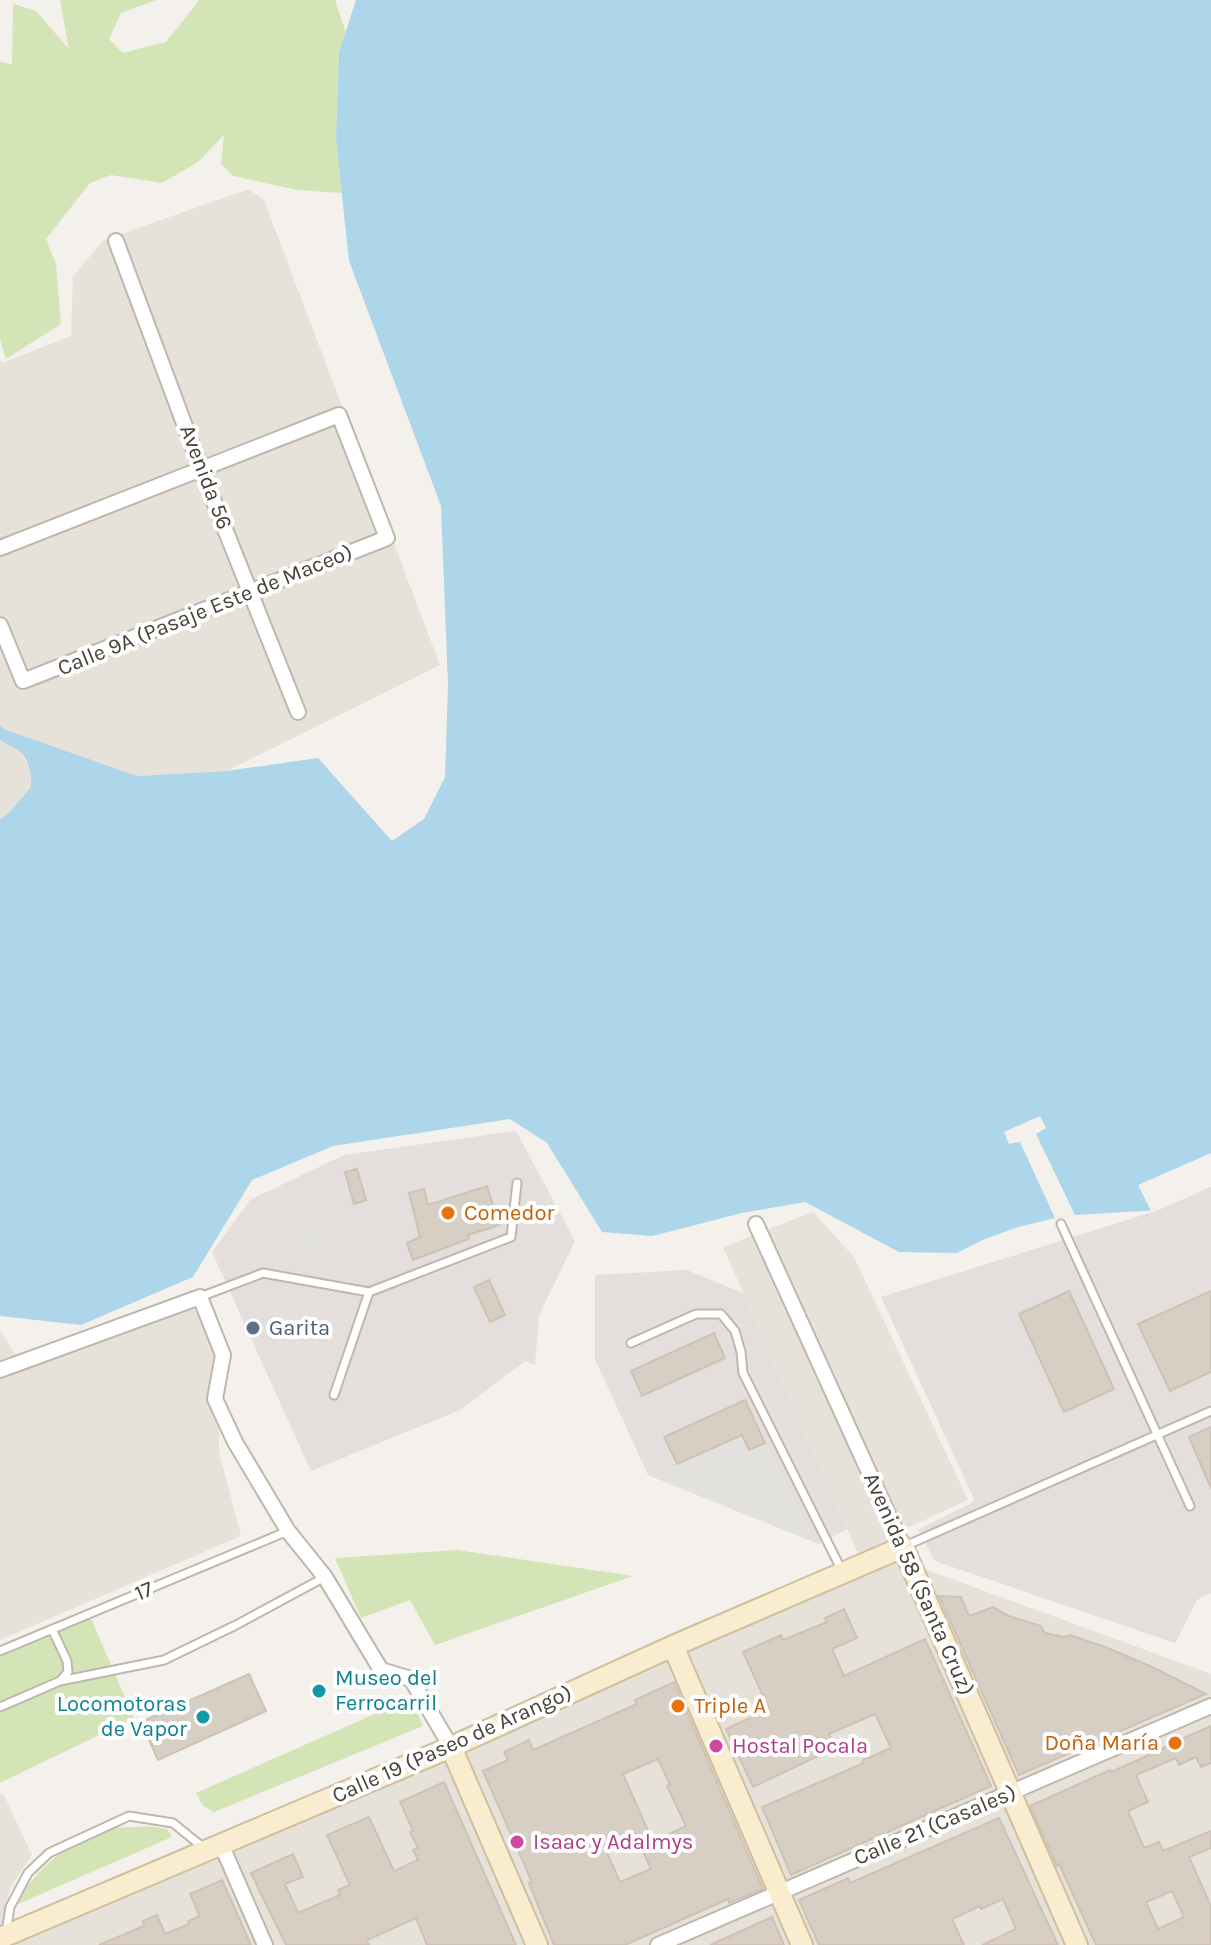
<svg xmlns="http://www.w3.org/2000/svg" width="1211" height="1945" font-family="Karla,sans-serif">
	<rect width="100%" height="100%" fill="#f4f0eb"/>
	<path fill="#e7e2d9" d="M249 189 264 200 440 665 227 771 137 776 4 729 0 725V359L2 363 71 336 73 276 104 240Z
		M0 740 4 744 20 751 32 772 31 787 8 814 0 819Z
		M813 1212 854 1257 968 1500 905 1529 925 1569 1211 1674V1945H0V1794L3 1793 32 1855 10 1888 1 1936 865 1570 723 1247Z
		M196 1305 223 1355 219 1383V1452L241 1536 0 1640V1330L15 1354Z"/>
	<path fill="#e4dfdc" d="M516 1131 575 1241 539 1315 535 1365 525 1361 460 1410 311 1471 212 1252 250 1200 344 1155Z
		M1211 1187V1593L1197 1600 1175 1643 935 1561 918 1530 975 1501 881 1297 1159 1210Z
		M687 1270 743 1293 847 1529 819 1544 648 1475 595 1359V1275Z"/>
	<path fill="#d3e4b7" d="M60 0H156L121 13 109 39 123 53 166 42 197 3 198 0H335L346 33 339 53 336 139 342 193 297 190 233 176 221 164 224 135 198 162 162 183 111 175 90 183 46 239 56 264 61 324 6 359 0 339V62L12 64 13 4 36 11 69 49Z
		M457 1550 633 1576 435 1645 410 1600 361 1618 335 1558Z
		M89 1614 134 1718 0 1783V1652Z
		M411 1698 423 1726 214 1812 203 1806 196 1793Z
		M149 1826 167 1829 172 1837 18 1904 27 1886 46 1865 58 1855 115 1828Z"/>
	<path fill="#e3e1de" d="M354 1219 359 1234 307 1251 302 1236Z
		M742 1435 749 1450 765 1443 819 1544 648 1475 677 1464Z"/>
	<path fill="#add6ea" d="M356 0H1211V1187L1159 1210 1075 1215 1055 1218 1018 1227 985 1239 957 1253 899 1252 805 1202 742 1213 652 1236 602 1232 547 1143 510 1119 333 1146 252 1180 193 1277 81 1325 0 1316V819L8 814 31 787C32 775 29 758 18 750 11 746 6 745 0 740V725L4 729 137 776 227 771 318 758 392 841 424 819 445 777 448 685 441 506 349 261 336 139 339 53Z"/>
	<path fill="#f4f0eb" d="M1040 1116 1046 1128 1036 1134 1075 1215 1055 1218 1020 1142 1009 1144 1004 1132Z
		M1211 1153V1187L1159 1210 1151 1211 1138 1185Z"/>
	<path fill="#d7cec4" stroke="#cfc2b5" stroke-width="2" fill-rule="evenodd" d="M357 1169 366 1200 354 1204 345 1172Z
		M487 1186 499 1225 468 1235 469 1239 413 1260 407 1243 420 1237 409 1193 424 1189 428 1205Z
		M489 1280 505 1315 490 1322 474 1287Z
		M1069 1291 1114 1389 1064 1412 1019 1314Z
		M1211 1291V1372L1170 1391 1138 1324Z
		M714 1333 725 1358 642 1396 631 1371Z
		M745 1400 765 1443 749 1450 742 1435 677 1464 664 1437Z
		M1211 1427V1488L1189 1437Z
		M939 1596 961 1597 969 1616 993 1607 1009 1616 1041 1626 1045 1633 1064 1637 1070 1635 1105 1647 1150 1666 1206 1694 1019 1775Z
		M844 1609 857 1638 832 1649 844 1676 925 1639 991 1786 791 1875 762 1807 864 1763 863 1760 891 1748 875 1714 829 1734 835 1748 753 1787 726 1729 769 1709 743 1652 781 1635 783 1640 827 1622 825 1618Z
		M249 1674 266 1711 158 1760 141 1722Z
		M674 1682 763 1889 729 1903 728 1899 625 1945H554L529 1883 532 1882 483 1771 508 1760 504 1752 529 1740 533 1750 637 1704 635 1700ZM658 1759 670 1785 667 1786 686 1826 653 1842 623 1774ZM635 1833 651 1869 620 1882 604 1846Z
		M1211 1726V1763L1201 1767 1196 1757 1179 1765 1176 1758 1136 1775 1148 1802 1128 1811 1144 1848 1159 1842 1163 1851 1211 1831V1848L1189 1857 1211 1906V1945H1096L1059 1864 1057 1866 1030 1806 1110 1770 1111 1772 1138 1760 1170 1745V1744ZM1172 1891 1184 1917 1158 1929 1146 1902Z
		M444 1782 516 1945H427L416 1918 367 1940 369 1945H286L251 1873 293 1854 303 1877 285 1884 298 1913 340 1895 338 1890 350 1885 327 1835 369 1817 394 1871 418 1860 413 1850 418 1848 410 1832 413 1831 400 1802Z
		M999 1818 1058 1945H982L1016 1929 1003 1899 981 1909 980 1906 952 1919 964 1945H819L799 1900 848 1878 850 1883Z
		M222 1880 251 1945H99L144 1926 143 1921 157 1915 165 1934 189 1924 188 1921 200 1916 190 1894Z
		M772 1917 784 1945H710Z"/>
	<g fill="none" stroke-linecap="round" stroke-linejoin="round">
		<g stroke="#bfb7ae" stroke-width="11">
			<path id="lane" d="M1061 1224 1190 1506
				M200 1297 263 1273 369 1292 511 1237 517 1183
				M631 1343 696 1314H721L735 1331 741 1352 743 1373 842 1571
				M334 1395 369 1292
				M905 1546 1211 1411
				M0 1651 288 1531
				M60 1681 164 1660 236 1625 325 1577
				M0 1707 60 1681 68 1672 67 1661 52 1629
				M6 1933 10 1907 28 1873 49 1853 129 1816 173 1823 205 1849"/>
		</g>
		<g stroke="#bfb7ae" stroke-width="18">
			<path id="street" d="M116 241 201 469 298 712
				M0 548 339 415 387 538 23 681 0 625
				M756 1224 903 1547
				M0 1370 200 1297 223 1355 215 1399 235 1442 288 1531 325 1577 381 1670 411 1679 451 1747
				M221 1844 265 1945
				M658 1945 1211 1706"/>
		</g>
		<g stroke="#cfbf9e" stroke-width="24">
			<path id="secondary" d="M673 1646 802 1945
				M451 1747 537 1945
				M0 1938 451 1747 673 1646 903 1547 1077 1945"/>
		</g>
		<use href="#lane" stroke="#fff" stroke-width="7"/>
		<use href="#street" stroke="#fff" stroke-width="14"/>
		<use href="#secondary" stroke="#faecce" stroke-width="20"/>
	</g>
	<g fill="#e8710a" stroke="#fff" stroke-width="3">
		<circle cx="448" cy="1213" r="8"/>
		<circle cx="678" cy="1706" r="8"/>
		<circle cx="1175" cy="1743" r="8"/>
	</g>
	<circle fill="#5c6f8a" stroke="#fff" stroke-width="3" cx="253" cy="1328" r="8"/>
	<g fill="#0f9aa8" stroke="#fff" stroke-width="3">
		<circle cx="319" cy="1691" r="8"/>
		<circle cx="203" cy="1717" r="8"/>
	</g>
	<g fill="#d1479c" stroke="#fff" stroke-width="3">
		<circle cx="716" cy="1746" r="8"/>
		<circle cx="517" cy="1842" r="8"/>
	</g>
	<g text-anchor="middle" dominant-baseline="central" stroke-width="8" stroke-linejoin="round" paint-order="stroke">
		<g font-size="22" fill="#474139" stroke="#fff">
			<text transform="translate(206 477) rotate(69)">Avenida 56</text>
			<text transform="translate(205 610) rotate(-22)">Calle 9A (Pasaje Este de Maceo)</text>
			<text transform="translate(919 1584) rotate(66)">Avenida 58 (Santa Cruz)</text>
			<text transform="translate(144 1591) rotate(-23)">17</text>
			<text transform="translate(452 1744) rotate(-24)">Calle 19 (Paseo de Arango)</text>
			<text transform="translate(935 1825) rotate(-23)">Calle 21 (Casales)</text>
		</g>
		<g font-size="22" fill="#c56008" stroke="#fff" text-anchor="start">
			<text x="464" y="1213">Comedor</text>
			<text x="694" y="1706">Triple A</text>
			<text x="1159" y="1743" text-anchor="end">Doña María</text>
		</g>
		<g font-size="22" fill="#4e5e75" stroke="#fff" text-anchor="start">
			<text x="269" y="1328">Garita</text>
		</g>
		<g font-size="22" fill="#0d838f" stroke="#fff" text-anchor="start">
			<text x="335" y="1678">Museo del<tspan x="335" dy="25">Ferrocarril</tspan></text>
			<text x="187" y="1704" text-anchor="end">Locomotoras<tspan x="187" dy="25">de Vapor</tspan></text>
		</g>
		<g font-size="22" fill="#b23c85" stroke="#fff" text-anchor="start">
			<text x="732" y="1746">Hostal Pocala</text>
			<text x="533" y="1842">Isaac y Adalmys</text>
		</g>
	</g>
</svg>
